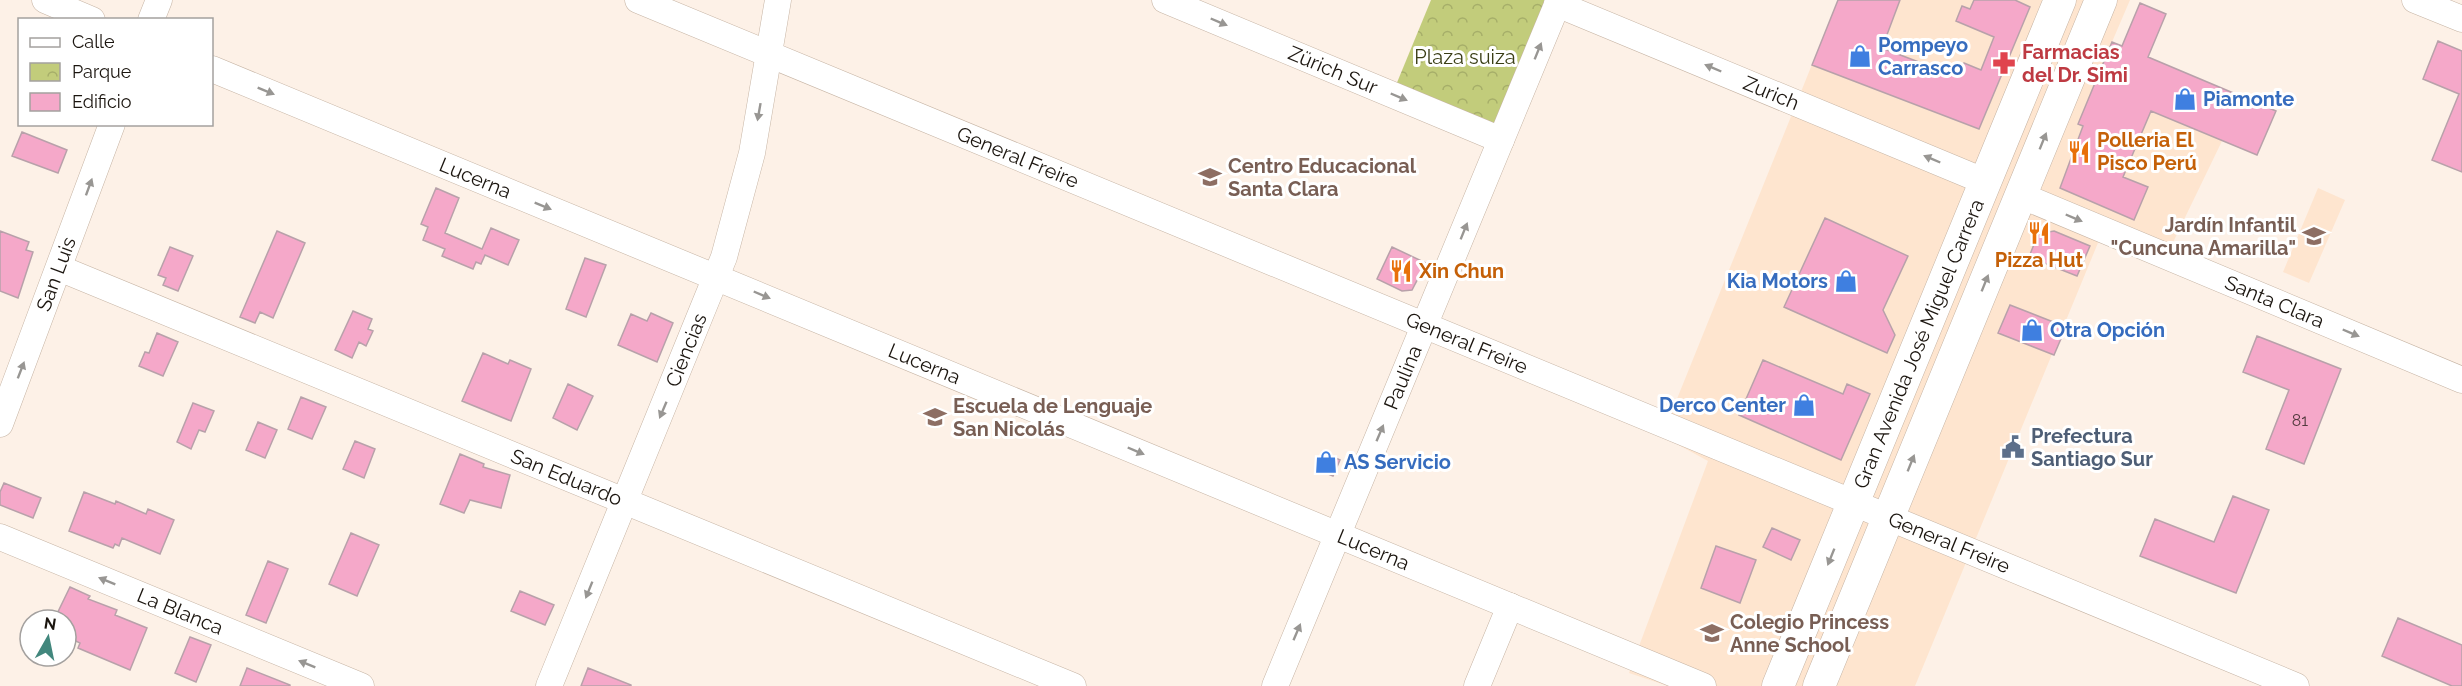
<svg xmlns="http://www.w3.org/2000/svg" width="2462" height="686" font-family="Raleway,sans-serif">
	<defs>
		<pattern id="park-crowns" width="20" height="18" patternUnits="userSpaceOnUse" patternTransform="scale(1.5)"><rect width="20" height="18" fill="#c2cc7b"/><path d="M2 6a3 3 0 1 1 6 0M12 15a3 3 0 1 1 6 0" fill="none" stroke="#a6ae69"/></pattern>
	</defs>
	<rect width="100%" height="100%" fill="#fdf1e7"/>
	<path fill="#fee5cf" d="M1838 0H2130L2112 42 2276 111 2257 155 2222 141 2164 261 2100 238 1915 686H1668L1629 673 1708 461 1662 436Z
		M2318 188 2345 200 2309 283 2283 272Z"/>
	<path fill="url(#park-crowns)" d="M1431 0H1545L1493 126 1396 85Z"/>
	<path fill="#f5a8c9" stroke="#b8a1aa" stroke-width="1.5" d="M1838 0H1900L1882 48 1958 77 1964 63 1981 70 1994 37 1956 21 1962 6 1970 9 1974 0H2015L2030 7 1979 129 1812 65Z
		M2140 3 2166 14 2148 57 2276 111 2257 155 2151 111 2123 177 2148 187 2134 220 2060 188 2083 126 2078 124 2112 42 2122 46Z
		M2438 41 2462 51V172L2432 160 2459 94 2423 79Z
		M22 132 67 150 58 173 12 156Z
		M436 188 459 198 445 233 482 249 491 228 519 240 508 265 485 255 481 264 476 262 473 269 442 256 445 249 423 240 428 227 421 224Z
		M1825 218 1908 256 1883 310 1895 335 1887 353 1784 307Z
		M0 231 29 242 26 250 33 252 18 298 0 291Z
		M277 231 305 243 273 318 260 312 255 323 240 317Z
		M2054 231 2090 246 2077 276 2029 257 2038 234Z
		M170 247 193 256 178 291 163 285 166 278 158 275Z
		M1392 247 1426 263 1412 290 1402 291 1377 279Z
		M585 258 606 265 586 317 566 309Z
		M2010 305 2066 327 2054 355 1998 333Z
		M353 311 372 319 368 329 373 331 366 346 359 342 352 358 335 350Z
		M651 313 673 323 657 362 618 345 631 314 647 321Z
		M157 333 178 342 163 376 139 366 145 352 149 353Z
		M2257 336 2341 369 2304 464 2266 449 2289 390 2243 372Z
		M483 353 508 364 510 360 531 369 511 421 462 401Z
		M1763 360 1843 394 1847 384 1870 394 1841 460 1739 415Z
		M568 384 593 396 577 430 553 418Z
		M301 397 326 407 312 439 288 429Z
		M193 403 214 411 205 432 199 430 191 449 177 442Z
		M258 422 277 430 265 458 246 450Z
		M355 441 375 449 364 478 343 469Z
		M1324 453 1340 460 1333 476 1316 469Z
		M460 454 484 464 483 467 510 475 501 508 470 500 464 513 440 504Z
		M4 483 41 498 33 518 0 505V492Z
		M84 492 115 504 116 501 146 514 148 509 174 520 160 554 122 538 119 546 115 544 113 548 69 531Z
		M2233 496 2269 510 2236 593 2140 556 2155 519 2214 542Z
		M1772 528 1800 540 1791 560 1763 547Z
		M351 533 379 545 357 596 329 584Z
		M1716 546 1756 560 1740 603 1701 588Z
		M268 561 288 569 266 623 246 615Z
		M70 587 90 596 88 599 117 610 115 615 147 628 130 670 78 648 80 643 66 636V620H54Z
		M520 591 554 605 545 625 511 611Z
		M2398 618 2462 645V686H2452L2382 656Z
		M190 637 211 645 196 682 175 673Z
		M247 668 290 685V686H240Z
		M588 668 631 685V686H581Z"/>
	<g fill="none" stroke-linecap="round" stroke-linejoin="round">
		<g stroke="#c6b4a4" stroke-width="27">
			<g id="minor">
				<path d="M45 0 92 20"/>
				<path id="s1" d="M638 0 2296 686"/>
				<path id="s2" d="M1165 0 1501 140"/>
				<path d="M2415 0 2462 19"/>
				<path id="s3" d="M1557 4 1986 182"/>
				<path d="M151 20 159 0"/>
				<path id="s4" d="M212 69 1703 686"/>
				<path id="s5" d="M2020 195 2462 380"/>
				<path id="s6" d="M59 268 1073 686"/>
				<path id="s7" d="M0 424 112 124"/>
				<path id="s8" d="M0 537 361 686"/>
				<path id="s9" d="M549 686 724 257 752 153 778 0"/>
				<path id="s10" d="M1275 686 1559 0"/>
				<path d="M1477 686 1510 606"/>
			</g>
		</g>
		<g stroke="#c6b4a4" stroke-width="33">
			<g id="major">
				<path id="s11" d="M1778 686 2060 0"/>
				<path d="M1819 686 2101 0"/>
			</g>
		</g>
		<use href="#minor" stroke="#fff" stroke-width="26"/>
		<use href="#major" stroke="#fff" stroke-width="32"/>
	</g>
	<defs><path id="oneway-solid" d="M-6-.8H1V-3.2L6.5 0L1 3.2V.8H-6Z" transform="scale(1.5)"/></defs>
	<g fill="#989693">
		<use href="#oneway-solid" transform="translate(1219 22) rotate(23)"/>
		<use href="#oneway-solid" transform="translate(1538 51) rotate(-68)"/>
		<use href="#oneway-solid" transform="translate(1713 68) rotate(-157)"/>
		<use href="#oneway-solid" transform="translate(266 91) rotate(22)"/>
		<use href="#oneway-solid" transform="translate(1399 97) rotate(23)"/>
		<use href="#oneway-solid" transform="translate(759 112) rotate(100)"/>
		<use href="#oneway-solid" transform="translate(2043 141) rotate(-68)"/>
		<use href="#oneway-solid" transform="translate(1932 159) rotate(-157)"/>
		<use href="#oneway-solid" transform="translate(89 187) rotate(-70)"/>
		<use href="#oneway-solid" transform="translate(543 206) rotate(22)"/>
		<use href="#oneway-solid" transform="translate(2074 218) rotate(23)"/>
		<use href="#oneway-solid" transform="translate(1464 231) rotate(-68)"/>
		<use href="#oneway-solid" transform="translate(1985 283) rotate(-68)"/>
		<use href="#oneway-solid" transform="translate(762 295) rotate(23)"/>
		<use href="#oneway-solid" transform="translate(2351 333) rotate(23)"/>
		<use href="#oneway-solid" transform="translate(21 370) rotate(-69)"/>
		<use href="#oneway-solid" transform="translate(663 410) rotate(113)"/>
		<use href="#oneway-solid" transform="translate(1380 433) rotate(-67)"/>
		<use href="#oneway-solid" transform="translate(1136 451) rotate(23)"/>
		<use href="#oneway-solid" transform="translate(1911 463) rotate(-68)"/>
		<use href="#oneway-solid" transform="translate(1831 557) rotate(112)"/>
		<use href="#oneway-solid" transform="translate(107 581) rotate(-158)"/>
		<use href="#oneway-solid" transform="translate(589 590) rotate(112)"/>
		<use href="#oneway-solid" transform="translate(1297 632) rotate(-67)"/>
		<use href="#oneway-solid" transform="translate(307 664) rotate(-158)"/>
	</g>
	<defs>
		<g id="shop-bare" transform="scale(1.8)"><path d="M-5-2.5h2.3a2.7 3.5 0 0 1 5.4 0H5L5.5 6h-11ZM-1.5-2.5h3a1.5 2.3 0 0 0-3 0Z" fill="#3f7fe0" stroke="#fff" stroke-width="2.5" paint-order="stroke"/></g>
		<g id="pharmacy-bare" transform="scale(1.8)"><path d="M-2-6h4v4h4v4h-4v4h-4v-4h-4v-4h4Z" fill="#e0444e" stroke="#fff" stroke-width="2.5" paint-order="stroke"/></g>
		<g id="restaurant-bare" transform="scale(1.8)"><path d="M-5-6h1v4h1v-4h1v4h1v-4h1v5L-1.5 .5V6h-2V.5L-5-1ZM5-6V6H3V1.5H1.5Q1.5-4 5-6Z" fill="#e8710a" stroke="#fff" stroke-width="2.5" paint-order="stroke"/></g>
		<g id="school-bare" transform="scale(1.8)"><path d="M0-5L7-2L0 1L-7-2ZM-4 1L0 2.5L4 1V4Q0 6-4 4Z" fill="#8d6e63" stroke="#fff" stroke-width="2.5" paint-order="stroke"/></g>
		<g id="civic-bare" transform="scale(1.8)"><path d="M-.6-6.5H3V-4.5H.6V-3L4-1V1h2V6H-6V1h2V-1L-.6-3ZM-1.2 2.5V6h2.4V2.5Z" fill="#5c6f8a" stroke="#fff" stroke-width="2.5" paint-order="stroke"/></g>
	</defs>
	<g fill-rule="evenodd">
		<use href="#shop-bare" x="1860" y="56"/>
		<use href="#pharmacy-bare" x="2004" y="63"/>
		<use href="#shop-bare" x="2185" y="99"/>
		<use href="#restaurant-bare" x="2079" y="152"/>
		<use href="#school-bare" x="1210" y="177"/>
		<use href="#restaurant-bare" x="2039" y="233"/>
		<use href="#school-bare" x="2314" y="236"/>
		<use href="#restaurant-bare" x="1401" y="271"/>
		<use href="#shop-bare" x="1846" y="281"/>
		<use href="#shop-bare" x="2032" y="330"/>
		<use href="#shop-bare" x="1804" y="405"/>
		<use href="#school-bare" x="935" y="417"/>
		<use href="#civic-bare" x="2013" y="447"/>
		<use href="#shop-bare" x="1326" y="462"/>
		<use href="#school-bare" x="1712" y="633"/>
	</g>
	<g text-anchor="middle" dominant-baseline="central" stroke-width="6" stroke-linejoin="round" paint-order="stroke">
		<g font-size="16" fill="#523a3e">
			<text x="2300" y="420">81</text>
		</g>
		<g font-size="20" font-weight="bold" fill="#366cbe" stroke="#fff" text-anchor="start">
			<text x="1878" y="45">Pompeyo<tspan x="1878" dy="23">Carrasco</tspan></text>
			<text x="2203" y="99">Piamonte</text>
			<text x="1828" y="281" text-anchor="end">Kia Motors</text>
			<text x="2050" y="330">Otra Opción</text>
			<text x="1786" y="405" text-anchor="end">Derco Center</text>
			<text x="1344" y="462">AS Servicio</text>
		</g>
		<g font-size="20" font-weight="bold" fill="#be3a42" stroke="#fff" text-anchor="start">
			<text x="2022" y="52">Farmacias<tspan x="2022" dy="23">del Dr. Simi</tspan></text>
		</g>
		<g font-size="20" fill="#3a3e15" stroke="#fff">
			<text x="1465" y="57">Plaza suiza</text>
		</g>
		<g font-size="20" fill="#1b150f" stroke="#fff">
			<text stroke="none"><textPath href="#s2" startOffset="182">Zürich Sur</textPath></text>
			<text stroke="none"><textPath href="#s3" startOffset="232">Zurich</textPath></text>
			<text stroke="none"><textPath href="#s1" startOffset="411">General Freire</textPath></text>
			<text stroke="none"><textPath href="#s4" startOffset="285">Lucerna</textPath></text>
			<text stroke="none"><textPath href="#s7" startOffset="160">San Luis</textPath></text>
			<text stroke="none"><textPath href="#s5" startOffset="276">Santa Clara</textPath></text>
			<text stroke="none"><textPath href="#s1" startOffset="897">General Freire</textPath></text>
			<text stroke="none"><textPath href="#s11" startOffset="370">Gran Avenida José Miguel Carrera</textPath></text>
			<text stroke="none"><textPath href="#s9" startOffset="363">Ciencias</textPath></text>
			<text stroke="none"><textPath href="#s4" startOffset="771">Lucerna</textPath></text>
			<text stroke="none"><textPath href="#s10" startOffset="334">Paulina</textPath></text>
			<text stroke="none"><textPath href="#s6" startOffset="549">San Eduardo</textPath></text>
			<text stroke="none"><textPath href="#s1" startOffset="1419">General Freire</textPath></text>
			<text stroke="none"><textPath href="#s4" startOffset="1257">Lucerna</textPath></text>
			<text stroke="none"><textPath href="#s8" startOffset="195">La Blanca</textPath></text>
		</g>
		<g font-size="20" font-weight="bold" fill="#c56008" stroke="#fff" text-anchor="start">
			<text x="2097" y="140">Polleria El<tspan x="2097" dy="23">Pisco Perú</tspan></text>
			<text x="2039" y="260" text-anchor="middle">Pizza Hut</text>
			<text x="1419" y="271">Xin Chun</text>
		</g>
		<g font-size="20" font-weight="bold" fill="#785e54" stroke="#fff" text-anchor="start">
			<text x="1228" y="166">Centro Educacional<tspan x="1228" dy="23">Santa Clara</tspan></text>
			<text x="2296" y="225" text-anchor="end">Jardín Infantil<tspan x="2296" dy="23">"Cuncuna Amarilla"</tspan></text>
			<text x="953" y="406">Escuela de Lenguaje<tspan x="953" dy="23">San Nicolás</tspan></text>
			<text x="1730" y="622">Colegio Princess<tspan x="1730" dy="23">Anne School</tspan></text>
		</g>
		<g font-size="20" font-weight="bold" fill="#4e5e75" stroke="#fff" text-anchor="start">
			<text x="2031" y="436">Prefectura<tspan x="2031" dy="23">Santiago Sur</tspan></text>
		</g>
	</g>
	<rect x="18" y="18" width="195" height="108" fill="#ffffff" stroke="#a4a19f" stroke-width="1.5"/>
	<rect x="30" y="38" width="30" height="9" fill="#ffffff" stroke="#a4a19f" stroke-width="1.5"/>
	<text x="72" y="48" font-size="18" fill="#1b150f">Calle</text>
	<rect x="30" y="63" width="30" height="18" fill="url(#park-crowns)" stroke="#a4a19f" stroke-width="1.5"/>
	<text x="72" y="78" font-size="18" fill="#1b150f">Parque</text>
	<rect x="30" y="93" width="30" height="18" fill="#f5a8c9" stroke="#a4a19f" stroke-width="1.5"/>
	<text x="72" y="108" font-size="18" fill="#1b150f">Edificio</text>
	<g transform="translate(48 638) rotate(9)"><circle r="28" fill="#ffffff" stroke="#a4a19f" stroke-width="1.5"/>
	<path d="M0-4.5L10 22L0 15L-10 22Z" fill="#42877d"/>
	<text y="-9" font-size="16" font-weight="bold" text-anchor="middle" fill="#1b150f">N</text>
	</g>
</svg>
